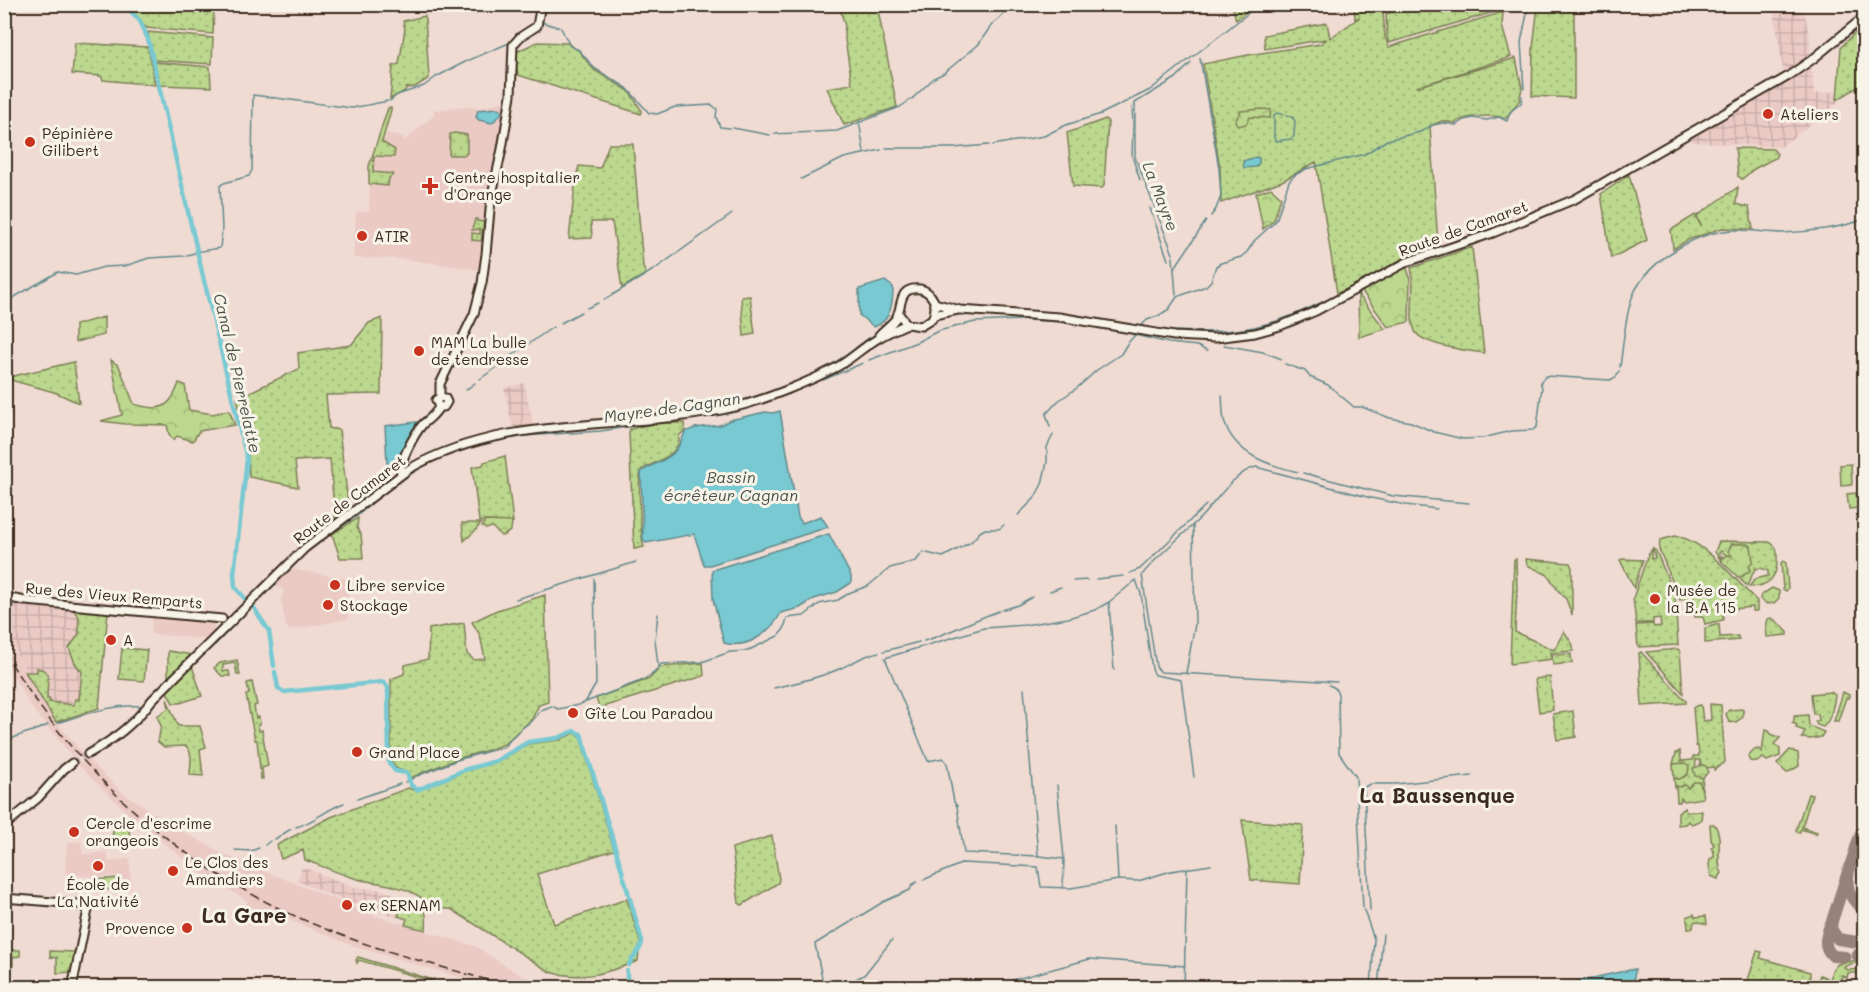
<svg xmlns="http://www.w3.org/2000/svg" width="1869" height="992" font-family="Mali,sans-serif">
	<defs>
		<pattern id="industrial-grid" width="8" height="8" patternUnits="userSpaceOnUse" patternTransform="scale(1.5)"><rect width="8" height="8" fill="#ebcac4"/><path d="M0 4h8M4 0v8" fill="none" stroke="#caaea8"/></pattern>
		<pattern id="green-dots" width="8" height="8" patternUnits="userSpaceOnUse" patternTransform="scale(1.5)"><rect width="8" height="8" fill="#bcd78e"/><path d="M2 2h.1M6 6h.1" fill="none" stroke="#a2b97a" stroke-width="1.8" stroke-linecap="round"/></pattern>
		<pattern id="forest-crowns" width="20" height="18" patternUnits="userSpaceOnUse" patternTransform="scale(1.5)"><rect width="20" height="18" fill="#bcd78e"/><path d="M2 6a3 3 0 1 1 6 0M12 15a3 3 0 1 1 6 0" fill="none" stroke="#a2b97a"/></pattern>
	</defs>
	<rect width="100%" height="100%" fill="#f0dbd3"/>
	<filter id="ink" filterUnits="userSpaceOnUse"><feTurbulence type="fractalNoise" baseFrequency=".0167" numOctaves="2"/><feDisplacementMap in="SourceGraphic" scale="12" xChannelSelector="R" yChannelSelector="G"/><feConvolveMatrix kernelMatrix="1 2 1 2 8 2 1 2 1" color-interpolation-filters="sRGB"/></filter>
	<g filter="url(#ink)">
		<path fill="#ebcac4" d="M505 101 500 139 498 141 497 161 490 186 480 270 403 259 353 258 356 212 369 211 370 167 373 155 379 153 387 133 404 137V141L434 115V110L464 106 479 108Z
			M291 569 349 579 348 619 290 630 286 627 281 600 284 590 275 586Z
			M152 615 214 621V632L205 639 151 634Z
			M4 634 56 722 82 752 73 757 34 711 5 663Z
			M87 758 121 791 181 831 212 847 218 852 376 916 475 946 520 975 561 987H494L356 947 279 916 275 922 267 919 251 910 252 907 246 904 248 901 202 874 134 819 78 765Z
			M67 842H81L83 854 107 852 109 862 130 858 131 890H121L119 876 97 878 65 873Z"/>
		<path fill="url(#industrial-grid)" d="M1773 5H1803L1809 34 1814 94 1838 91 1837 104 1781 147 1693 142 1688 138 1785 83Z
			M4 146 9 152V214H5Z
			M524 383 534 427 513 428 504 388Z
			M5 602 108 611 99 708 56 722 5 634Z
			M302 867 354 887 383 890 404 898 398 918 334 896 297 881Z"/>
		<path fill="url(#green-dots)" stroke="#7c8056" stroke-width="1.5" d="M1232 4H1255V5L1236 20Z
			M128 5 214 6 213 34 146 28Z
			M839 5H877L897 107 844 125 827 88 852 84 844 33 845 26Z
			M1354 5H1384L1385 12 1381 9 1383 12 1385 37 1389 47 1503 12 1502 26 1511 57 1416 87 1516 58 1522 88 1519 101 1506 118C1494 115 1465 115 1455 123L1442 121 1430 126 1438 244 1402 259 1348 289 1337 293 1316 162 1282 181 1221 203 1220 168 1203 64 1248 55 1320 44 1327 39 1265 49 1264 35 1327 23 1330 38 1360 17 1355 19Z
			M1418 5H1503L1504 9 1389 43 1387 36 1386 14Z
			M1538 5H1574V98L1532 96 1533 48Z
			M425 16 429 78 415 87 406 88 405 91 390 99 393 66 399 64 405 29 403 21Z
			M1864 24V83L1837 100 1841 47Z
			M148 32 213 38 212 64 152 60Z
			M537 42 567 43 579 51 594 70 629 91 642 111 641 114 518 75 514 53Z
			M75 43 148 47 155 85 103 80 101 76 72 74Z
			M154 62 210 67 211 87 160 85Z
			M388 108H391V110L382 142 395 150 394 157 374 156 373 172 393 174V175L389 178 388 186 369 184V166Z
			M1106 119 1108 122 1104 186 1102 188 1073 186 1067 133Z
			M455 133 467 135V153L465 155H449L450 134Z
			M609 144H633L643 267 646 274 622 288 612 222H591L592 238 569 239 576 177 579 166 600 168Z
			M1735 148 1773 149 1777 154 1775 158 1754 169 1742 179 1738 176Z
			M1629 175 1647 240 1611 258 1601 194Z
			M1738 187 1736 204 1749 207 1753 229 1722 228 1688 240 1673 249 1671 230 1695 215 1701 226 1697 216Z
			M475 219H477V221L484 222 481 241 472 240V233L480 234V229L472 230Z
			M1472 247 1484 353C1468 351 1426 346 1416 333 1414 330 1413 324 1412 320 1411 302 1415 285 1411 268Z
			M750 296 755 334 744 336 741 297Z
			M382 318 381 394 326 395 329 428 339 430 349 510 335 522 330 459 295 461 298 487 249 477 248 452 237 398 299 369 298 353 351 345 369 323Z
			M74 362 79 403 54 392 10 380 9 377Z
			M657 423H684L685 430 679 436C681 456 655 461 641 470 638 482 640 535 644 547L634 549 629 433 630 429Z
			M505 456 513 522 479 521 472 467 483 465 484 462Z
			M358 518 357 528 361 534 363 558H340L332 534Z
			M462 523H481L476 530 464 541Z
			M1675 536C1704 539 1736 581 1757 601V611H1753V607L1732 609V611L1723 612V620L1705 624 1703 617H1695L1694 598 1680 600 1659 549 1660 540Z
			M1719 541 1769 542C1777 546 1777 549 1777 557 1778 577 1769 587 1749 587L1755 579 1768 576V571L1761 568 1755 569 1747 586 1738 577 1743 576 1747 571 1750 570 1749 565 1752 559 1743 545 1739 544 1731 548 1732 556 1726 555 1721 551 1719 553 1722 562 1715 552Z
			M1652 549 1651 559 1655 558 1653 549 1656 551 1675 596 1678 645 1638 647 1636 625 1653 624 1654 627 1661 626 1660 618 1653 619V623H1636L1633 598 1648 555Z
			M1516 559 1517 590 1515 632 1554 650 1564 631 1573 645V651L1551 653 1552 659 1510 664 1514 560Z
			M1526 559 1570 563 1572 568V615L1566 599 1557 589 1548 575 1527 565Z
			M1623 559 1643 560 1634 588 1620 560Z
			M1783 561 1786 563 1788 588 1786 591 1783 589 1781 563Z
			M1772 588 1779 591V598L1774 603 1767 604 1760 599 1761 595Z
			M545 595 548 702 539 705 532 719 504 744 492 749 456 759 410 778 408 772 397 769 391 761V679L404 674 405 665 428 659 429 629 464 623 467 654 474 660 485 659 480 635 472 622 497 610Z
			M72 608 108 611 99 708 56 722 25 672H37V668L44 670 48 675 47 699H50L49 702 74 705 75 699 79 700 82 672 75 663 69 648 79 634V617Z
			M1771 618 1775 620 1788 632V635L1767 637 1766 626 1768 619Z
			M1719 624 1720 637 1738 636 1739 640 1705 643V628Z
			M122 648 147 650 144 681 119 679Z
			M1678 649 1680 651 1683 693 1646 652Z
			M168 651 193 655 169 678 168 677Z
			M1641 652 1686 701V703L1642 706 1639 653Z
			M1571 654 1572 663 1553 665 1552 655Z
			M237 660 240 675H237L235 663 223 665V671H229L230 676H222L214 668 220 663Z
			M703 663 704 676 599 708 596 698 649 679 661 667Z
			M192 666 202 696 180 703H173L167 692Z
			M1550 677 1553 710 1539 712 1535 679Z
			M252 682 257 705 254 706 256 718 259 717 260 724 258 725 259 731 262 730 268 766 262 768 263 779H261L257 740H255L246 695 249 694 247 683Z
			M1831 692 1835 695C1834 705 1830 722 1823 727L1817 725 1815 721H1819L1818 714H1813L1811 694Z
			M1843 692 1849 695V698H1846L1838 721H1834Z
			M167 699 178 726H200L206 747 200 749 203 776 190 775C190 765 194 754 186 746L164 747 158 742 161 726 157 716 169 708Z
			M1710 704 1721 705 1725 762 1714 770V767L1706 768 1701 765 1700 760H1696L1695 772 1703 778 1702 788 1700 784 1694 782 1688 788 1685 785 1680 787 1676 786 1675 788 1674 778 1677 779 1684 777 1679 765 1673 764 1676 753 1680 751 1681 761 1693 760V756H1699L1698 746H1696L1693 708 1696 706 1701 705 1703 721 1711 720Z
			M1743 709V716C1739 721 1735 724 1729 722L1726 714 1729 710Z
			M1573 711 1576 737 1557 740 1553 714Z
			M1808 715 1809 726 1824 732 1821 737 1811 739 1802 738 1805 731 1796 728 1797 725 1792 723 1794 721V716Z
			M575 733 580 736 614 850 537 874 554 924 627 899 640 941 638 961C607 973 583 981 550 972L451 909C434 910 426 899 413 893 394 883 374 884 354 878 338 873 321 866 305 860L303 850 281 859 277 845 331 817 408 788 417 791 465 771 497 762 528 744 559 740Z
			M1808 794 1812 795 1802 827 1817 832 1816 834 1801 829 1799 833 1796 830Z
			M1242 820 1303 825 1300 884 1251 880Z
			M129 826 130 845 119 847 115 842 116 839 112 837 114 827Z
			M772 836 779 879 778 883 742 905 739 903 732 848Z
			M404 898C425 907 428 907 426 930L405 925 407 919 398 916Z
			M5 950H20V956L13 957 12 987H5V976H9V972H5Z
			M50 951 74 952 75 957 73 972 57 973V958L50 957Z
			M1757 951 1762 952 1760 958 1810 972V980H1812L1809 987H1746Z
			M358 957 433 980 434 978 433 982 431 984V981L359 960 357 963 356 960Z
			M1864 960V962L1851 964 1844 967 1847 970 1864 969V973H1848L1847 978 1842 975 1839 986 1820 985 1817 982 1820 975 1831 980C1829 959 1849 962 1864 960Z"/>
		<path fill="url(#forest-crowns)" stroke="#7c8056" stroke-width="1.5" d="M1262 109 1271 110 1270 118 1250 117 1246 124 1238 126 1235 121 1241 111Z
			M1271 188 1281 197 1274 220 1263 229 1256 193Z
			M1406 265 1410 278 1409 319V322L1388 327 1361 290Z
			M1358 294 1385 329 1359 337Z
			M104 317V335L75 342V325Z
			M111 360 119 366 134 404C160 412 170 409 179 383L185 385 189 410 213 414 229 410 235 425 199 431 193 441 177 436 173 440 169 434 167 425 125 424 101 421 122 415Z
			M485 521 512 522 511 530 505 535 501 536 492 527 486 529 482 526Z
			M1732 544H1747L1751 546 1753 562 1749 565 1750 570 1743 576 1738 577 1722 562V556L1724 558 1726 555 1732 556 1728 551Z
			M1765 730 1769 731 1771 734 1780 738 1774 744 1780 749V756L1767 761 1763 758 1757 762 1750 761 1748 757 1754 750 1759 749 1762 752Z
			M1790 750 1798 753 1799 766 1787 773 1777 764Z
			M1685 763 1689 766 1688 774 1680 779 1674 778 1673 764Z
			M1703 765 1707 767 1708 772 1703 778 1695 776 1693 768Z
			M1694 782H1700L1703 798 1684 801 1681 798 1680 802H1677L1676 786 1680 787 1685 785 1688 788Z
			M1685 808 1686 812 1702 811 1701 820 1692 824 1688 821 1685 824 1678 825V812Z
			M1710 824H1714C1725 838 1714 859 1722 873L1718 879 1711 876 1709 865 1710 859 1714 857V852L1711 848 1714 845 1711 840Z
			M1694 914 1695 917 1706 916 1707 924 1696 921 1694 922 1693 928 1688 929 1687 917Z"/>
		<path fill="#bcd78e" stroke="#7c8056" stroke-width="1.5" d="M1851 464 1852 485 1841 486 1840 465Z
			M1856 493 1858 508 1849 509 1847 494Z
			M119 878 120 888 96 891 95 880Z"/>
		<path fill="#79c9d2" stroke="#60898a" stroke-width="1.5" d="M497 108 501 109V114L492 123 479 120 476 117 478 110Z
			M1256 157 1259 158V163L1255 167 1244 168 1243 161Z
			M885 281 893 287C893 303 891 321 874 327L859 315V289Z
			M780 411 798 517 802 523 821 516 828 527 710 565H704L694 534 646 543 643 539 641 472C664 457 675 461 685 432L695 428 720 425 730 420 765 412 773 413Z
			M417 422 393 466 387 463 385 426Z
			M829 534 851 576V583L837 592 814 599 800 608 781 613C771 632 747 650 724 643L713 599 712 570Z
			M1635 969 1633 987H1573V982Z"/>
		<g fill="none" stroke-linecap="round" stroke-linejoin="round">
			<path stroke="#60898a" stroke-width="1.5" d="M541 21 545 4
				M541 22 561 28 570 46 579 50 594 68 627 88 649 113 657 114 675 107 712 105 717 109 716 117 720 127 730 128
				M1200 58 1219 168 1221 196 1216 209 1211 216
				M1524 89 1521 42 1529 4
				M390 101 397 95 424 86 436 77 467 61 509 43
				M1132 107 1133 123 1132 156 1140 180
				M1277 113 1291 116 1295 121 1294 136 1291 139 1276 141 1274 138V115Z
				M859 121 864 152
				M1717 121 1764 94
				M733 128 770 135
				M774 134 837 131 900 107 912 99 934 78 944 73 978 45 991 26 1014 4
				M993 145 1044 136 1066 125 1101 114 1150 90 1260 4
				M886 148H953L989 145
				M1606 177 1644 156
				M801 179 844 158 881 150
				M1150 208 1168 260
				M1505 232 1575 203 1599 189
				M1469 245 1487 239
				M1173 254 1135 157V103L1176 78 1191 63
				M1173 257 1176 295
				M1413 257 1445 246
				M1411 264 1419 262
				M1174 269 1206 221
				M1362 282 1387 269
				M604 300 655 269 732 214
				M4 303 58 272 76 275 104 267 125 266 149 258 184 256 201 251 220 248 222 229 220 186 224 183 249 176 252 170 253 95 352 108 388 101
				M587 308 598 303
				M1038 312 1054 313
				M1065 315 1081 317
				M1026 320 1066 322
				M561 323 581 312
				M1071 323 1095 327
				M1140 327 1147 320 1158 316 1169 309 1177 297 1206 286 1211 281 1216 266 1221 263 1241 257 1247 252 1255 240 1276 221 1289 181 1295 175 1306 169 1365 154 1387 140 1420 132 1433 125 1443 123 1456 125 1464 120 1473 118 1487 120 1499 117 1507 121 1510 112 1521 103 1522 96
				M1100 328 1134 334
				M1167 331C1196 332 1226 333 1254 327 1289 320 1321 302 1353 288
				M1135 335 1169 343 1197 346 1207 351
				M1224 345 1263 352 1282 359
				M869 360 917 342 938 331 975 322 1021 320
				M504 361 553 327
				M1285 364 1305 371 1310 377 1328 385 1354 407H1362L1390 418 1411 422 1434 432 1463 439 1483 438 1511 431 1533 430 1537 427 1542 387 1540 382 1546 376 1610 380 1616 377 1619 371
				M1620 367C1623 346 1625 315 1633 295 1649 259 1699 230 1737 230 1753 230 1768 233 1783 233 1807 232 1843 228 1864 219
				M822 371 845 356 870 337
				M808 377 818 373
				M480 379 497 367
				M823 380 863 363
				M466 390 475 383
				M791 392 819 381
				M1222 395C1223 404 1222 415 1225 424 1237 455 1268 465 1298 472
				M757 397 803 379
				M610 419 707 409
				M658 422C696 420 739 415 773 399
				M1050 427 1046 414 1058 401 1077 388 1097 370 1121 354 1127 344 1135 335
				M523 436 601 431 653 423
				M485 443 520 437
				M437 451 462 441 489 435
				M422 457 433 453
				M1303 473 1393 496 1469 503
				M383 493 420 468
				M1018 515 1034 499 1042 484 1047 462V447L1053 435
				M326 537 357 516 380 496
				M293 565 310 548
				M1130 573 1140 569 1206 505
				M1096 579 1123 576
				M1073 581 1087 580
				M275 585 289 569
				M1050 591 1061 587
				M516 599 636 562
				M74 602 88 603
				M92 603 105 605
				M108 605 121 606
				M128 607H134
				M151 609H154
				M160 610 177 611
				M248 610 267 592
				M1002 610 1018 605 1032 597
				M188 612 202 614
				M658 614 655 640 658 665
				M236 623 246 612
				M924 641C950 633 973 620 999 611
				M215 645 233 626
				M884 651 919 642
				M204 655 213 646
				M1114 670 1109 602 1136 580 1141 594 1152 669 1155 675 1181 680 1194 777
				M1186 673 1195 624 1193 526
				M1337 682 1161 672 1156 667 1142 575C1159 553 1183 536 1202 516 1216 501 1236 471 1256 467L1371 498 1406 505 1437 509
				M1329 685 1335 688 1338 694 1339 753 1356 777 1363 907 1374 939 1371 988
				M774 688C796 683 819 678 839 669 853 663 863 655 879 652
				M1024 689 1038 855
				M167 690 195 662
				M586 701 596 684 594 579
				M57 723C85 714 113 704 142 706
				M4 743C17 734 34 732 48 725
				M417 776 457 760 504 747 518 731 533 720 541 710 552 706 558 709 578 705 643 680 654 673 661 664 702 662 730 652 747 651 778 636 784 629 787 618 804 616 819 604 838 600 851 592 868 586 890 568 916 561 923 552 943 557 971 542 980 532 985 529H999L1004 525
				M405 782 415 777
				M1057 785 1064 859 1063 888
				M357 799 400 784
				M1115 826 1118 879
				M296 827C314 822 327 809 344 803
				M275 839 291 829
				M265 845 270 841
				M235 850 251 851 259 848
				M1064 859 1039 856 964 853 957 806 954 802 947 763 943 758 928 761 885 658 984 628 1025 625 1068 618 1095 610 1109 602
				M923 880 963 863 1038 867 1041 887 1071 888 1118 880 1138 881 1171 871 1211 865
				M1370 910 1364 787 1371 784H1395L1472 776
				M1009 981 1090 959 1185 966
				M824 988 815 944 883 902 910 890 912 885 917 882
				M837 988 864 975 892 940
				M1184 988 1187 869
				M1378 988 1383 934"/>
			<path stroke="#79c9d2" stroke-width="4.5" d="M124 4 140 21 148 39 205 285
				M206 288 247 459 234 574 235 587 248 602
				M252 605 269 631 274 666
				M275 672 278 688 284 692 384 682 388 687 389 763 395 771 407 773 410 782
				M411 785 417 790 464 770 496 761 528 742 558 738 574 731 581 734 623 874
				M624 878 642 941C642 951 632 956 629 965
				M627 971V988"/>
			<path stroke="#968278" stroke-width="12" d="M1864 826C1860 835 1857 844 1854 854 1846 876 1842 895 1864 909
				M1850 865 1832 921 1831 929 1838 939 1864 943
				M1830 925C1826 937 1822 947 1833 956L1845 957
				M1857 955 1864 954"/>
			<path stroke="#ccb8af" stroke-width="7" stroke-dasharray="7 3.5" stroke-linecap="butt" d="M72 763 88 754"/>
			<g stroke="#3b2a1e" stroke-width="11">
				<path id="secondary" d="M934 303 960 310 1059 317 1174 336 1215 338 1255 333 1280 326 1316 311 1407 262 1493 233 1575 199 1787 77 1813 59 1864 17
					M934 315 958 310
					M879 335C884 329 891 325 896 318 903 308 897 286 920 289 926 290 931 295 934 301 936 307 935 313 932 319L921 326 907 324 898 313
					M439 407H444L447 402 445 398 440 397
					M401 475C398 463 415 433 423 424 430 418 435 415 439 407L436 400 440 397V384L474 314 482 283 486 254 491 199 502 149 511 95 513 45 520 37 537 26 541 4
					M4 597 26 601 222 619
					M88 754C112 741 136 722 152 700L305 548 409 469C510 411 631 433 739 406 767 399 811 381 837 367 850 360 861 349 874 341 884 334 896 329 907 324
					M4 826 38 798 64 769 72 763
					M4 898 89 905 72 988"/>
			</g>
			<use href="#secondary" stroke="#f7f3e8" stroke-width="7"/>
			<path stroke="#3b2a1e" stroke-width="1.5" stroke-dasharray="9 4.5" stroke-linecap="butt" d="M4 651C78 779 191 876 328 930 388 954 452 969 515 988"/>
		</g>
	</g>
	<g fill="#c8321e" stroke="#f7f3e8" stroke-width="2">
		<circle cx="1768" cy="114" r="6"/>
		<circle cx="30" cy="142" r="6"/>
		<path d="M427 177h6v6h6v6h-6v6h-6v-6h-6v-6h6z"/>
		<circle cx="362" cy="236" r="6"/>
		<circle cx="419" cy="351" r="6"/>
		<circle cx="335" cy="585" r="6"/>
		<circle cx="1655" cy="599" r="6"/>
		<circle cx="328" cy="605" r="6"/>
		<circle cx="111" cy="640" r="6"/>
		<circle cx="573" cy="713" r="6"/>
		<circle cx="357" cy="752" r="6"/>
		<circle cx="74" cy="832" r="6"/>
		<circle cx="98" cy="866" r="6"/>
		<circle cx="173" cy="871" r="6"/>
		<circle cx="347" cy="905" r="6"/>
		<circle cx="187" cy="928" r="6"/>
	</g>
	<g text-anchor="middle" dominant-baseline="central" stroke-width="6" stroke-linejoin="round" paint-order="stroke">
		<g font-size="15" fill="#3b2a1e" stroke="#f7f3e8" text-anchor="start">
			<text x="1780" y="114">Ateliers</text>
			<text x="42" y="133">Pépinière<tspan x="42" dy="17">Gilibert</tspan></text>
			<text x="444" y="177">Centre hospitalier<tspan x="444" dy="17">d'Orange</tspan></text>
			<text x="374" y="236">ATIR</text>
			<text x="431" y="342">MAM La bulle<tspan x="431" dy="17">de tendresse</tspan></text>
			<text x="347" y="585">Libre service</text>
			<text x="1667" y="590">Musée de<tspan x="1667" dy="17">la B.A 115</tspan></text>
			<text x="340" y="605">Stockage</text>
			<text x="123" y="640">A</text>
			<text x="585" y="713">Gîte Lou Paradou</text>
			<text x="369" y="752">Grand Place</text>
			<text x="86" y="823">Cercle d'escrime<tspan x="86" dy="17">orangeois</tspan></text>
			<text x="185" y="862">Le Clos des<tspan x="185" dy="17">Amandiers</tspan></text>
			<text x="98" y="884" text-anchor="middle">École de<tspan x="98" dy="17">La Nativité</tspan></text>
			<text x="359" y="905">ex SERNAM</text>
			<text x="175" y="928" text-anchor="end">Provence</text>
		</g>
		<g font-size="15" fill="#3b2a1e" stroke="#f7f3e8">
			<text transform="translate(1463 228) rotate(-20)">Route de Camaret</text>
			<text transform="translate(349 499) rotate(-37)">Route de Camaret</text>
			<text transform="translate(114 595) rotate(5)">Rue des Vieux Remparts</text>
		</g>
		<g font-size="16" font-style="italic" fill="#4a524b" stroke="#f7f3e8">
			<text transform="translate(1161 196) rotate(69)">La Mayre</text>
			<text transform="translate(238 373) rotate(77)">Canal de Pierrelatte</text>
			<text transform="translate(672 407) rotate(-8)">Mayre de Cagnan</text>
			<text x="731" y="476">Bassin<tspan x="731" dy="18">écrêteur Cagnan</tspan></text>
		</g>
		<g font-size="21" font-weight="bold" fill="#3b2a1e" stroke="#f7f3e8">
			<text x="1437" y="794">La Baussenque</text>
			<text x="244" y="914">La Gare</text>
		</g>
	</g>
	<rect width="1869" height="992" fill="none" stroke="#f7f3e8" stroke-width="24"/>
	<rect x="12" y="12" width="1845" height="968" fill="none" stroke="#3b2a1e" stroke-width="2" filter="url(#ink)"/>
</svg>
